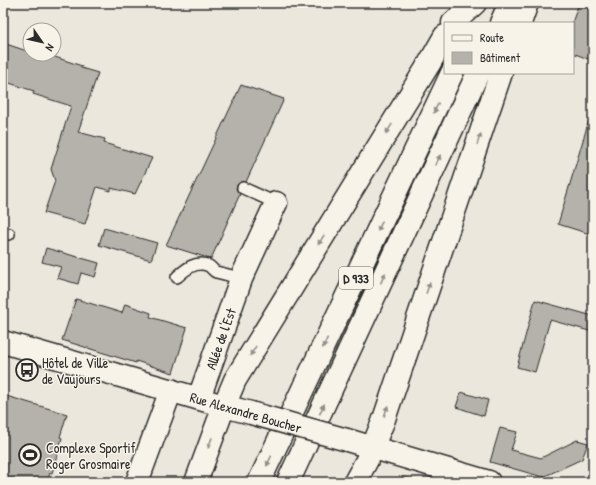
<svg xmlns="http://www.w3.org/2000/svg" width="596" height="485" font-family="'Patrick Hand',sans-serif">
	<rect width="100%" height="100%" fill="#ebe7dd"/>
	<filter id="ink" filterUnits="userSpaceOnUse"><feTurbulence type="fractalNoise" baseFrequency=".025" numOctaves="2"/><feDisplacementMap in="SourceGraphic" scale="8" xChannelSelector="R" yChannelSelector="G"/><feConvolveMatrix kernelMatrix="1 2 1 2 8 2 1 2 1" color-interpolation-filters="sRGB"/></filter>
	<g filter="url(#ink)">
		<path fill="#cbc8bf" stroke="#7b7a75" d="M404 477 423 482H377Z"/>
		<path fill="#b5b2ab" stroke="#2b2b2b" d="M579 3H593V61L573 53V20Z
			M3 43 30 52V54H46L82 66 81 68 98 73 78 132 105 139 104 143 152 158 135 194 111 188V191L97 187 85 224 44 213 55 181 51 169 71 106 33 94 34 91 3 81Z
			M241 85 284 99 246 182 242 181 237 185 236 189 240 194 211 259 166 245Z
			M589 120H593V235L558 224Z
			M104 228 157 243 151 260 99 245Z
			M46 248 99 263 95 277 81 273 78 284 57 278 61 267 42 262Z
			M76 299 122 313 125 304 151 313 150 317 187 328 173 373 136 361V363L62 340Z
			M535 300 593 316V332L550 320 535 372 517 367Z
			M461 392 488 400 484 416 456 407Z
			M3 395 67 414 60 437 62 438 52 473H50L47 482H3Z
			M500 428 517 432 511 450 541 458 577 440 588 443 582 459 543 477 490 462Z"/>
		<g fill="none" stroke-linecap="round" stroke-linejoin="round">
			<g stroke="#2b2b2b" stroke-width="14">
				<path id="service" d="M243 188 276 203
					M3 233 9 234
					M177 277C186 269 196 260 209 266 212 268 213 271 216 272 225 274 233 276 241 279"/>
			</g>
			<g stroke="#2b2b2b" stroke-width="25">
				<g id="minor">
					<path id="s1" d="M199 398 241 279 276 203"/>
					<path d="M137 482 171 390"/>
				</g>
			</g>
			<g stroke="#2b2b2b" stroke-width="25">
				<path id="tertiary" d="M3 342 224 406"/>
			</g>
			<g stroke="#2b2b2b" stroke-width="25">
				<path id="secondary" d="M224 406 251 413
					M347 440 489 482"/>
			</g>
			<g stroke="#2b2b2b" stroke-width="25">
				<path id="trunk" d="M453 23 475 3
					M501 23 510 3
					M520 23 527 3
					M196 482 224 406 235 380 429 64 445 36
					M259 482 452 73
					M288 482 478 73
					M355 482 367 460 383 422 501 73"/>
			</g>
			<use href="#service" stroke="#f7f3e8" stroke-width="11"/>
			<use href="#minor" stroke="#f7f3e8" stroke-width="22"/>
			<use href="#tertiary" stroke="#f7f3e8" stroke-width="22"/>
			<use href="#secondary" stroke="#f7f3e8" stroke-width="22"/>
			<use href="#trunk" stroke="#f7f3e8" stroke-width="22"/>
			<g stroke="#2b2b2b" stroke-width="25" stroke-linecap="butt">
				<path id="secondary-bridge" d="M251 413 347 440"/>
			</g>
			<use href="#secondary-bridge" stroke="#f7f3e8" stroke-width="22"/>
		</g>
		<defs><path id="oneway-solid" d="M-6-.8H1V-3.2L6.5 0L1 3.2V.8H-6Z"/></defs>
		<g fill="#918f8a">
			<use href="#oneway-solid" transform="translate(436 108) rotate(115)"/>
			<use href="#oneway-solid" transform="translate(389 129) rotate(122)"/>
			<use href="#oneway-solid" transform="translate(479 139) rotate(-71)"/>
			<use href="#oneway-solid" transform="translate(438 160) rotate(-65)"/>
			<use href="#oneway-solid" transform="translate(380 226) rotate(115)"/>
			<use href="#oneway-solid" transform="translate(321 240) rotate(122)"/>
			<use href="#oneway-solid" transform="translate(383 278) rotate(-65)"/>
			<use href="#oneway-solid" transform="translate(428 288) rotate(-71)"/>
			<use href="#oneway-solid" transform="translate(325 343) rotate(115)"/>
			<use href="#oneway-solid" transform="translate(253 351) rotate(121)"/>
			<use href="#oneway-solid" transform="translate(322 409) rotate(-65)"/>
			<use href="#oneway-solid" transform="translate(386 411) rotate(-71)"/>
			<use href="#oneway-solid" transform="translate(210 443) rotate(110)"/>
			<use href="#oneway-solid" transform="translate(269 461) rotate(115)"/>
		</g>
	</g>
	<defs>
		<g id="bus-ring" transform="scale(1.15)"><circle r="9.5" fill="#f7f3e8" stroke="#2b2b2b" stroke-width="1.5"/><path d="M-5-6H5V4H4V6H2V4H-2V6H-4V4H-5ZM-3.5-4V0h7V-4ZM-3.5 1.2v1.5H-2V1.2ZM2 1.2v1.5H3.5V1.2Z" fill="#2b2b2b"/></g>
		<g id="stadium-ring" transform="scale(1.15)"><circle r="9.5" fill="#f7f3e8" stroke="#2b2b2b" stroke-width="1.5"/><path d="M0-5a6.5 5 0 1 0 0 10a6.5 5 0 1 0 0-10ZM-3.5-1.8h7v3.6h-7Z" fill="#2b2b2b"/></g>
	</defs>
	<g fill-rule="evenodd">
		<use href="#bus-ring" x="27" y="370"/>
		<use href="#stadium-ring" x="30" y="455"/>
	</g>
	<g text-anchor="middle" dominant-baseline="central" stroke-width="3" stroke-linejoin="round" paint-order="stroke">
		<rect fill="#f7f3e8" stroke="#686764" stroke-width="1" x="339" y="267" width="34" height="22" rx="3"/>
		<g font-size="13" font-weight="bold" fill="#2b2b2b">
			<text x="356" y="278">D 933</text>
		</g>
		<g font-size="14" fill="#2b2b2b" stroke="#f7f3e8">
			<text stroke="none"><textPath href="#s1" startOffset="63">Allée de l'Est</textPath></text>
			<text transform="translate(246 412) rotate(16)">Rue Alexandre Boucher</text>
		</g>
		<g font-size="14" fill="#2b2b2b" stroke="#f7f3e8" text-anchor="start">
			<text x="42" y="362">Hôtel de Ville<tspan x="42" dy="16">de Vaujours</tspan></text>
			<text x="46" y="447">Complexe Sportif<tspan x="46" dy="16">Roger Grosmaire</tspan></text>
		</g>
	</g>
	<rect width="596" height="485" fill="none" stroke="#f7f3e8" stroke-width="16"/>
	<rect x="8" y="8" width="580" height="469" fill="none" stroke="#2b2b2b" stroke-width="1.5" filter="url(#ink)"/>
	<rect x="444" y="22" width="130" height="52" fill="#f7f3e8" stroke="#a5a39c"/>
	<rect x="452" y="35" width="20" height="6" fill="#f7f3e8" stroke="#a5a39c"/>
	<text x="480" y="42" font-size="12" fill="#2b2b2b">Route</text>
	<rect x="452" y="52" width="20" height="12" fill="#b5b2ab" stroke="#a5a39c"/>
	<text x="480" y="62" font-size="12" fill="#2b2b2b">Bâtiment</text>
	<g transform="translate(42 42) rotate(124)"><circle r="19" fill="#f7f3e8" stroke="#a5a39c"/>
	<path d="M0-3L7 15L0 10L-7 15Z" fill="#2b2b2b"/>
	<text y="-6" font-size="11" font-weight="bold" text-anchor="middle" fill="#2b2b2b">N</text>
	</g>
</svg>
